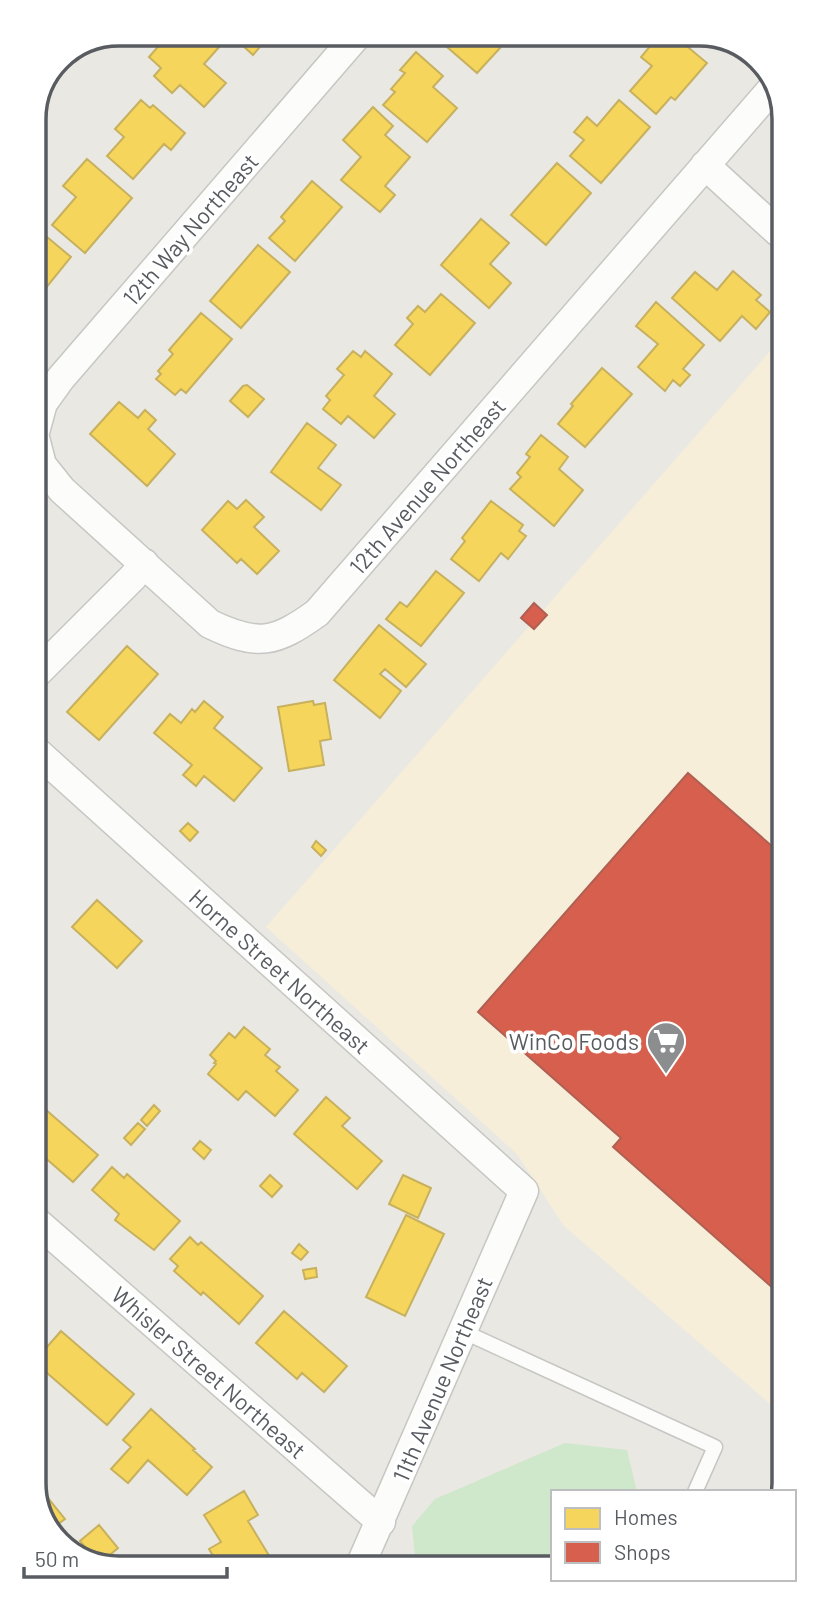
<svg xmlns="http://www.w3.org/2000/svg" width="817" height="1602" font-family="Barlow,sans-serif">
	<rect width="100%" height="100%" fill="#eae8e2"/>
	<path fill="#f6eed9" d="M779 341 783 1415 564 1226 517 1154 266 927Z"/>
	<path fill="#cfe7cb" d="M565 1443 627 1450 637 1492H553V1564L416 1566 412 1526 435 1499Z"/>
	<path fill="#f6d55c" stroke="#c7b15e" stroke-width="2" d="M170 33H205L220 46 204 64 226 83 204 107 180 85 172 93 154 76 161 68 149 57Z
		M229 33H272L253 55Z
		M494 33 490 39 500 48 477 73 432 34Z
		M703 33H705L727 42 721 49Z
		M669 34 675 39 676 37 707 63 675 100 671 97 656 114 630 91 652 66 641 57 656 39 661 43Z
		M416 52 443 76 433 87 457 108 427 142 383 105 395 92 391 89 405 73 400 70Z
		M141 100 150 108 153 105 185 133 171 150 164 144 133 179 107 156 124 137 115 129Z
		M619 100 650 127 601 183 570 156 584 140 574 132 587 117 597 126Z
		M373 107 393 126 385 135 410 157 385 186 395 195 380 212 341 180 361 157 343 140Z
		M87 159 132 198 85 253 52 225 76 197 63 186Z
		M557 163 591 193 546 245 511 215Z
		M312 181 342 207 295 261 269 238 285 221 281 217Z
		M481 219 509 243 490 264 511 283 489 308 441 265Z
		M41 232 71 257 41 294 38 291 34 296V240Z
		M258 245 290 272 241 328 210 301Z
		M733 271 761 295 756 300 770 312 756 329 742 316 720 341 672 298 695 272 717 290Z
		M441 294 475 323 430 375 395 345 413 324 407 318 418 306 425 312Z
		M656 302 704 345 683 369 690 375 680 386 673 380 665 391 638 367 658 344 636 326Z
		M201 313 232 339 186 393 181 389 175 395 156 379 161 374 158 371 173 354 169 350Z
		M353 351 361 357 365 351 392 374 374 396 395 414 374 438 348 416 341 424 323 409 330 400 326 396 344 375 337 369Z
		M602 368 632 394 585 447 558 424 573 406 571 404Z
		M247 385 264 399 248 417 230 401 243 386Z
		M119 402 138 418 145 410 156 420 148 429 175 454 147 486 90 434Z
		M307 423 336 445 318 468 341 485 321 510 271 472Z
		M541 435 568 457 559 469 583 490 554 526 510 489 521 477 517 473 530 457 526 454Z
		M246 500 264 517 254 527 279 551 257 574 241 559 237 563 202 530 228 501 237 509Z
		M491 501 523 525 519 531 526 536 508 559 501 553 479 581 451 559 465 541 462 538Z
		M436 571 464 593 421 646 386 619 400 602 407 607Z
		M379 625 426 664 406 687 385 669 380 674 401 691 380 718 334 680Z
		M127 646 158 674 99 740 67 712Z
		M204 701 223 717 214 728 262 768 234 801 204 776 196 786 183 775 192 765 154 733 170 714 181 723 192 709 195 712Z
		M313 701 314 705 325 703 331 739 320 741 324 765 289 771 278 707Z
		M188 823 198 832 190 841 180 831Z
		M316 841 326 850 321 856 312 847Z
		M97 900 142 941 117 968 72 927Z
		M244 1027 270 1049 265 1055 280 1067 276 1071 298 1090 275 1116 246 1091 238 1100 208 1074 216 1064 214 1063 216 1061 210 1055 229 1033 235 1038Z
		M326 1097 350 1118 342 1126 382 1161 357 1189 294 1134Z
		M154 1105 160 1111 147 1126 141 1120Z
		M45 1109 98 1155 73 1182 42 1155 38 1158V1116Z
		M138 1123 145 1129 131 1145 124 1138Z
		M200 1141 211 1150 204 1159 193 1149Z
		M112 1167 124 1178 127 1174 180 1221 154 1250 115 1220 119 1214 92 1190Z
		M270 1175 282 1186 272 1197 260 1186Z
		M403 1175 431 1188 418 1218 389 1204Z
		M406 1215 444 1234 405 1316 366 1297Z
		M190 1237 198 1245 201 1242 263 1296 239 1324 203 1292 201 1295 174 1271 178 1266 170 1259Z
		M299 1244 308 1252 301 1260 292 1253Z
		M316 1268 317 1277 305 1279 303 1270Z
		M284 1311 347 1366 324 1392 302 1373 297 1379 256 1343Z
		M61 1331 134 1394 107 1425 39 1366V1356Z
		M151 1409 195 1449 193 1450 212 1467 187 1495 148 1460 128 1483 111 1469 131 1447 123 1440Z
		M39 1487 65 1519 50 1530 40 1516Z
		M244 1491 258 1515 248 1521 276 1567H220L209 1549 221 1542 204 1515Z
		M99 1525 118 1548 99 1564 80 1541Z"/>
	<path fill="#d6604d" stroke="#b05f53" stroke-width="2" d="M534 603 547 615 534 629 521 618Z
		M688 773 781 854 783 1297 613 1147 621 1138 478 1012Z"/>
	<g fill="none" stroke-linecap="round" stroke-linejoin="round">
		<g stroke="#c6c6c4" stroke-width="17">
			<path id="lane" d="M462 1331 715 1447 695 1492"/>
		</g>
		<g stroke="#c6c6c4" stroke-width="31">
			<path id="street" d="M705 165 778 232
				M35 432 43 403 61 378 359 33
				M35 438 42 465 62 490 210 624C258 647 275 643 317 613L776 84
				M36 674 133 577 144 563
				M36 751 524 1191 360 1566
				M38 1223 381 1522"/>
		</g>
		<use href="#lane" stroke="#fcfcfb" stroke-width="14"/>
		<use href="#street" stroke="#fcfcfb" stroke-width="28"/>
	</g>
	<defs>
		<g id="supermarket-pin" transform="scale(2.0125)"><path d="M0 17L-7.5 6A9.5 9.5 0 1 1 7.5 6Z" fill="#8b8d8e" stroke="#fff"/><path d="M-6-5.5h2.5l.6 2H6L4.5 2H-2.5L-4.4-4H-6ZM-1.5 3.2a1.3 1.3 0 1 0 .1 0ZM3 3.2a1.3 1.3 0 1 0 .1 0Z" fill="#fff"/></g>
	</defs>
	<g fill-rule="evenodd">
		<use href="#supermarket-pin" x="666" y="1041"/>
	</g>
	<g text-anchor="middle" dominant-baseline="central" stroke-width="7" stroke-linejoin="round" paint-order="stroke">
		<g font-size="23" fill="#585c61" stroke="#fff">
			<text transform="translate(190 229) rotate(-49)">12th Way Northeast</text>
			<text transform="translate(427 486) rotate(-49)">12th Avenue Northeast</text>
			<text transform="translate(280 971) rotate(42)">Horne Street Northeast</text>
			<text transform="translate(209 1372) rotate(41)">Whisler Street Northeast</text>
			<text transform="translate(442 1379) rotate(-67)">11th Avenue Northeast</text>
		</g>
		<g font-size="23" fill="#585c61" stroke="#fff" text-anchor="end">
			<text x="639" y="1041">WinCo Foods</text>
		</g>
	</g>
	<path d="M0 0H817V1602H0ZM119 46H699A73 73 0 0 1 772 119V1483A73 73 0 0 1 699 1556H119A73 73 0 0 1 46 1483V119A73 73 0 0 1 119 46Z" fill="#fff" fill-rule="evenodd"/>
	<path fill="none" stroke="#585c61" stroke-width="3.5" d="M119 46H699A73 73 0 0 1 772 119V1483A73 73 0 0 1 699 1556H119A73 73 0 0 1 46 1483V119A73 73 0 0 1 119 46Z"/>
	<rect x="551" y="1490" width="245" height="91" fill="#ffffff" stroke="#bcbec0" stroke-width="2"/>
	<rect x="565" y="1508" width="35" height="21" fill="#f6d55c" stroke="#bcbec0" stroke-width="2"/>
	<text x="614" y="1525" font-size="21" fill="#585c61">Homes</text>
	<rect x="565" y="1542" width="35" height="21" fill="#d6604d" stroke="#bcbec0" stroke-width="2"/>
	<text x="614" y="1560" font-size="21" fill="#585c61">Shops</text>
	<path d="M24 1567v10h203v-10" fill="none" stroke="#585c61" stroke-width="3.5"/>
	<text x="35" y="1567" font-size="21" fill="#585c61" stroke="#ffffff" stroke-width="5" paint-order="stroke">50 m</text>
</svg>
